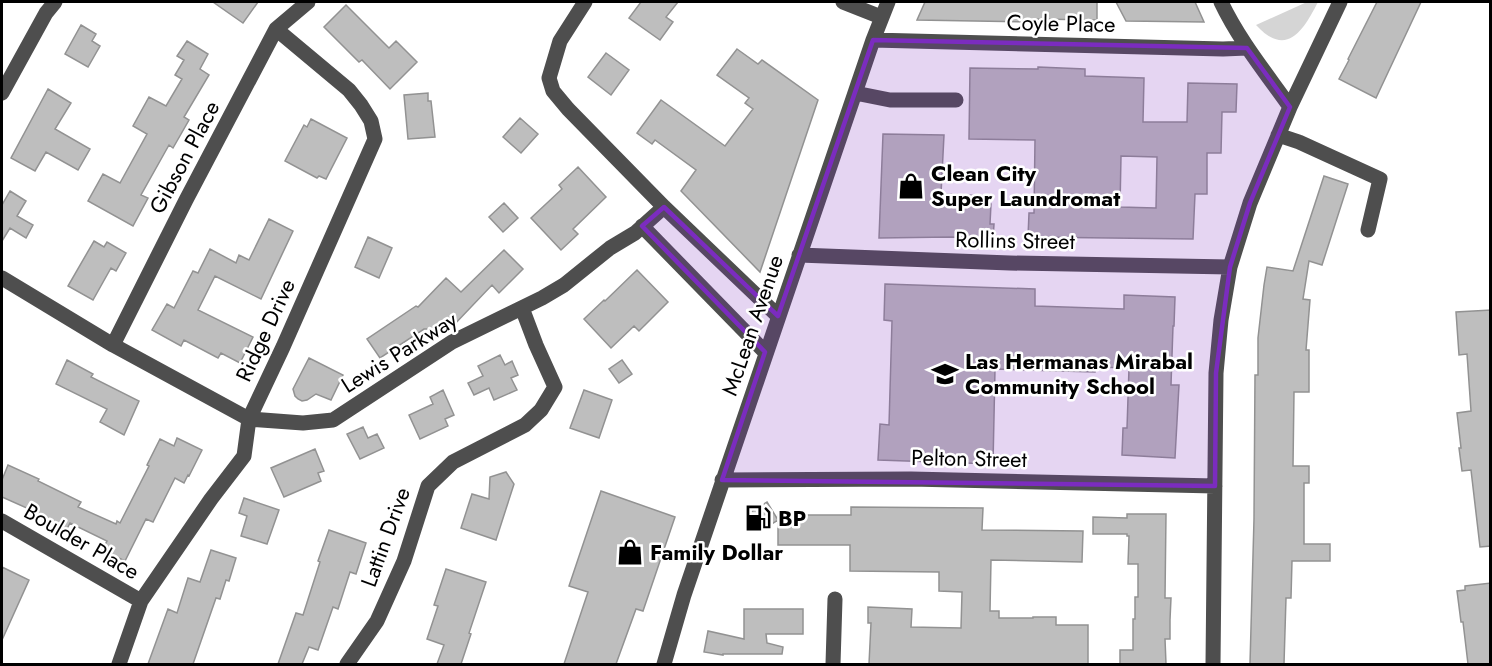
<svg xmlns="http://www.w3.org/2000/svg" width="1492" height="666" font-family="Jost,sans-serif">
	<rect width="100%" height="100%" fill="#fff"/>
	<path fill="#d5d5d5" d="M1307 2H1318C1304 29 1287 59 1256 25Z"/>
	<path fill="#bebebe" stroke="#929292" stroke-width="1.5" fill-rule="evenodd" d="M213 2H258L243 23Z
		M641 2H678L666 17 673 22 660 40 629 18Z
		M925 2H1097V20L1036 19V22L917 20Z
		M1116 2H1195L1204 22 1126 21Z
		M1377 2H1421L1376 98 1339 79 1349 60 1348 59Z
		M346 5 389 48 396 41 417 62 390 89 362 60 359 62 324 27Z
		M81 25 96 34 92 41 100 46 88 67 65 54Z
		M187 41 208 54 200 69 209 75 184 117 189 120 173 148 169 145 141 195 148 198 133 226 88 201 103 174 120 183 147 134 133 126 149 97 166 106 182 79 175 75 184 60 177 56Z
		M737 49 758 64 762 60 818 100 760 272 681 191 696 170 655 140 652 144 637 133 661 100 725 146 753 109 745 103 749 98 717 75Z
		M606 53 629 70 611 95 588 77Z
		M1038 67 1085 69V76L1144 78 1143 122H1187L1188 83 1237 84 1236 112H1222L1221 153H1207V194H1195L1193 239 1028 237 1029 213H1034L1035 140 969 139 970 68 1038 69ZM1121 156 1157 157 1156 208 1120 207Z
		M48 89 71 103 55 129 90 149 78 170 46 152 35 171 11 158Z
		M428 93V101H431L435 137 408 139 404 95Z
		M520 118 538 134 521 153 503 137Z
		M311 119 347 138 326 179 319 176 317 178 285 161 304 125 307 127Z
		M883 134 944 135 941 194 988 196V204H991L990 224H994L993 239 951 237 879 238Z
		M578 167 606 197 573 229 578 234 561 250 531 218 562 189 559 185Z
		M1324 176 1348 184 1322 265 1309 261 1303 299 1310 300 1306 350H1309V392H1294L1293 466H1309V483H1304V544H1330V561H1292L1291 598H1286L1284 664H1250L1254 519 1255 375H1258V338L1264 285 1267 267 1293 271Z
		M10 191 26 201 17 216 33 225 26 238 10 228 2 241V205Z
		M504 203 518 218 503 232 489 217Z
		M269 219 293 231 261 299 215 276 198 310 253 337 240 363 221 353 218 358 184 340 181 346 152 330 167 304 174 308 193 271 198 273 210 249 236 263 239 255 249 260Z
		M368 237 392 248 379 278 355 267Z
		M94 241 104 247 107 242 126 253 116 271 111 268 93 300 68 286Z
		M504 250 523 269 499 293 492 285 452 327 448 323 439 329H424L380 358 367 339 416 306 418 307 446 278 461 292Z
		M637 270 668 302 639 331 634 326 611 348 584 319 604 300 605 301Z
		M885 284 1035 289V306L1124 309V295L1175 297 1174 326H1173L1171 385H1179L1175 458 1122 455 1123 428H1127L1129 368 1095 367V372L995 369 993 464 878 460 880 424 889 425 892 321 884 320Z
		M1491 310V546L1480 547 1471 470 1462 471 1459 448H1461L1457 413 1471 411 1467 354 1459 355 1456 312Z
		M500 355 505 365 512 361 518 375 511 378 517 390 494 400 489 388 474 395 468 383 483 376 478 366Z
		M309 358 343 375 331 400 316 394 307 400 302 401 298 399 295 396 293 389Z
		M67 360 93 374 91 377 139 401 124 435 100 422 107 409 56 384Z
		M622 360 632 374 619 383 609 369Z
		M443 390 454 415 445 419 448 426 420 439 409 415 433 404 430 397Z
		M584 390 612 400 599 438 570 428Z
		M363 427 368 438 377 434 384 448 360 459 347 434Z
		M177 438 202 450 189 476 188 475 184 483 175 478 153 522 146 519 125 561 102 550 107 541 70 523 66 531 36 516 38 513 2 497V480L8 465 39 479 38 481 81 502 78 507 116 524 117 521 120 523 149 466 147 465 160 439 174 446Z
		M315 449 324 471 318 473 321 481 284 497 271 468Z
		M506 472 514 484 496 540 461 528 472 494 489 499 490 477Z
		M601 491 675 517 643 611 636 609 616 664H564L588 592 569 586Z
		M244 498 279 510 267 544 241 536 247 516 239 513Z
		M767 502 778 520V515H851V507L983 508 982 530 1083 531 1082 562 991 560 990 611H999V618H1033V617H1056V625H1088V664H869L871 623H868V607L912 609 911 627 961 628 962 592 939 591V572L850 571V545H778V520L760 531 749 513Z
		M1127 514H1166L1165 598H1171L1170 620V639H1165L1166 664H1120V650H1133V619H1135V597H1138V564H1128L1129 536H1127V534H1093V517L1127 518Z
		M329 530 366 543 356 574 350 572 338 609 333 607 318 650 309 647 302 664H278L296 613 303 615 320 562 318 561Z
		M211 550 236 558 229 581 226 580 220 599 216 598 193 664H148L168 609 177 613 188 578 200 582Z
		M2 567 29 580 2 640Z
		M446 569 486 582 469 633 471 634 461 664H437L444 645 427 639 438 606 434 605Z
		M1491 583V664H1468L1463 622H1461L1457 591 1465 590V586Z
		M744 609H803V634H766L767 643 783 647 782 654H723V655L704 652 708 631 744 639Z"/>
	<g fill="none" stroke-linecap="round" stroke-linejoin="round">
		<path stroke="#4e4e4e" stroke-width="15" d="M585 2 560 41 549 78 553 91 568 109 664 207 778 316
			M843 2 881 17
			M1221 2C1239 40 1266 73 1290 107
			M873 40 1223 49 1247 48
			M2 93 46 13 55 2
			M855 93 890 100H956
			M1278 135 1299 142 1380 179 1368 230
			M642 226 765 352
			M799 255 1010 263 1230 267
			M2 278 113 345 249 419 303 423 333 420 452 342 542 298 564 285 610 248 635 233 664 207
			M113 345 186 200 276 29 308 2
			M722 480 911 479 1215 486
			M2 521 141 601
			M119 664 141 601 211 499 244 456 249 419 283 347 375 139 371 121 361 105 349 90 276 29
			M347 664 377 621 404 561 428 486 453 462 525 425 541 410 555 387 536 345 522 308
			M664 664 684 595 873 40 888 2
			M833 664 835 599
			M1213 664 1216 373 1221 320 1230 267 1250 203 1290 107 1340 2"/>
	</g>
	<path fill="#7b2cbf" fill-opacity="0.2" stroke="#7b2cbf" stroke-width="4.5" stroke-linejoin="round" d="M873 40 1247 48 1290 107 1250 203 1230 267 1216 373 1215 486 722 480 765 352 642 226 664 207 778 316Z"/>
	<defs>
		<g id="shop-bare" transform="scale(2.07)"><path d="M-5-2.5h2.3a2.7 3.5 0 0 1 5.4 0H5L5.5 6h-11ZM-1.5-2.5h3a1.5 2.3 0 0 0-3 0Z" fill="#000" stroke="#fff" stroke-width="2.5" paint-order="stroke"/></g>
		<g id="school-bare" transform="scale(2.07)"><path d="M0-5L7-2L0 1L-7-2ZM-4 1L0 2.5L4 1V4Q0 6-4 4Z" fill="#000" stroke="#fff" stroke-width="2.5" paint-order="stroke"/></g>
		<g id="fuel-bare" transform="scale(2.07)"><path d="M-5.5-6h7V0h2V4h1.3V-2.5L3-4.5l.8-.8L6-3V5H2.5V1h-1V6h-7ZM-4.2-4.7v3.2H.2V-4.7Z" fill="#000" stroke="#fff" stroke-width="2.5" paint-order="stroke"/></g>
	</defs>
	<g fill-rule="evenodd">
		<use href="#shop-bare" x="911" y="186"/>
		<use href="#school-bare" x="945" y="374"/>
		<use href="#fuel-bare" x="758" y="518"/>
		<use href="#shop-bare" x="630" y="552"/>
	</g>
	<g text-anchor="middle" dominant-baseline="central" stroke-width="5" stroke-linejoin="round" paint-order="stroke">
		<g font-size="22" fill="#000" stroke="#fff">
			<text transform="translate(1061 23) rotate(1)">Coyle Place</text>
			<text transform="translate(184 157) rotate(-62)">Gibson Place</text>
			<text transform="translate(1015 240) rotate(1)">Rollins Street</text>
			<text transform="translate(752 325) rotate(-71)">McLean Avenue</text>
			<text transform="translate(265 330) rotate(-65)">Ridge Drive</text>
			<text transform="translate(399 352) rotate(-32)">Lewis Parkway</text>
			<text transform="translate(969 458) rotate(1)">Pelton Street</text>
			<text transform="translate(385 537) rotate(-70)">Lattin Drive</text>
			<text transform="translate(82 541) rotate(30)">Boulder Place</text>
		</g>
		<g font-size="22" font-weight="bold" fill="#000" stroke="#fff" text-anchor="start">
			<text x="931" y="173">Clean City<tspan x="931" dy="25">Super Laundromat</tspan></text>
			<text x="965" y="361">Las Hermanas Mirabal<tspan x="965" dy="25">Community School</tspan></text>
			<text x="778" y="518">BP</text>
			<text x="650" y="552">Family Dollar</text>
		</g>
	</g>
	<rect width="1492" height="666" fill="none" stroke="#000000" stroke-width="6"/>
</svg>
